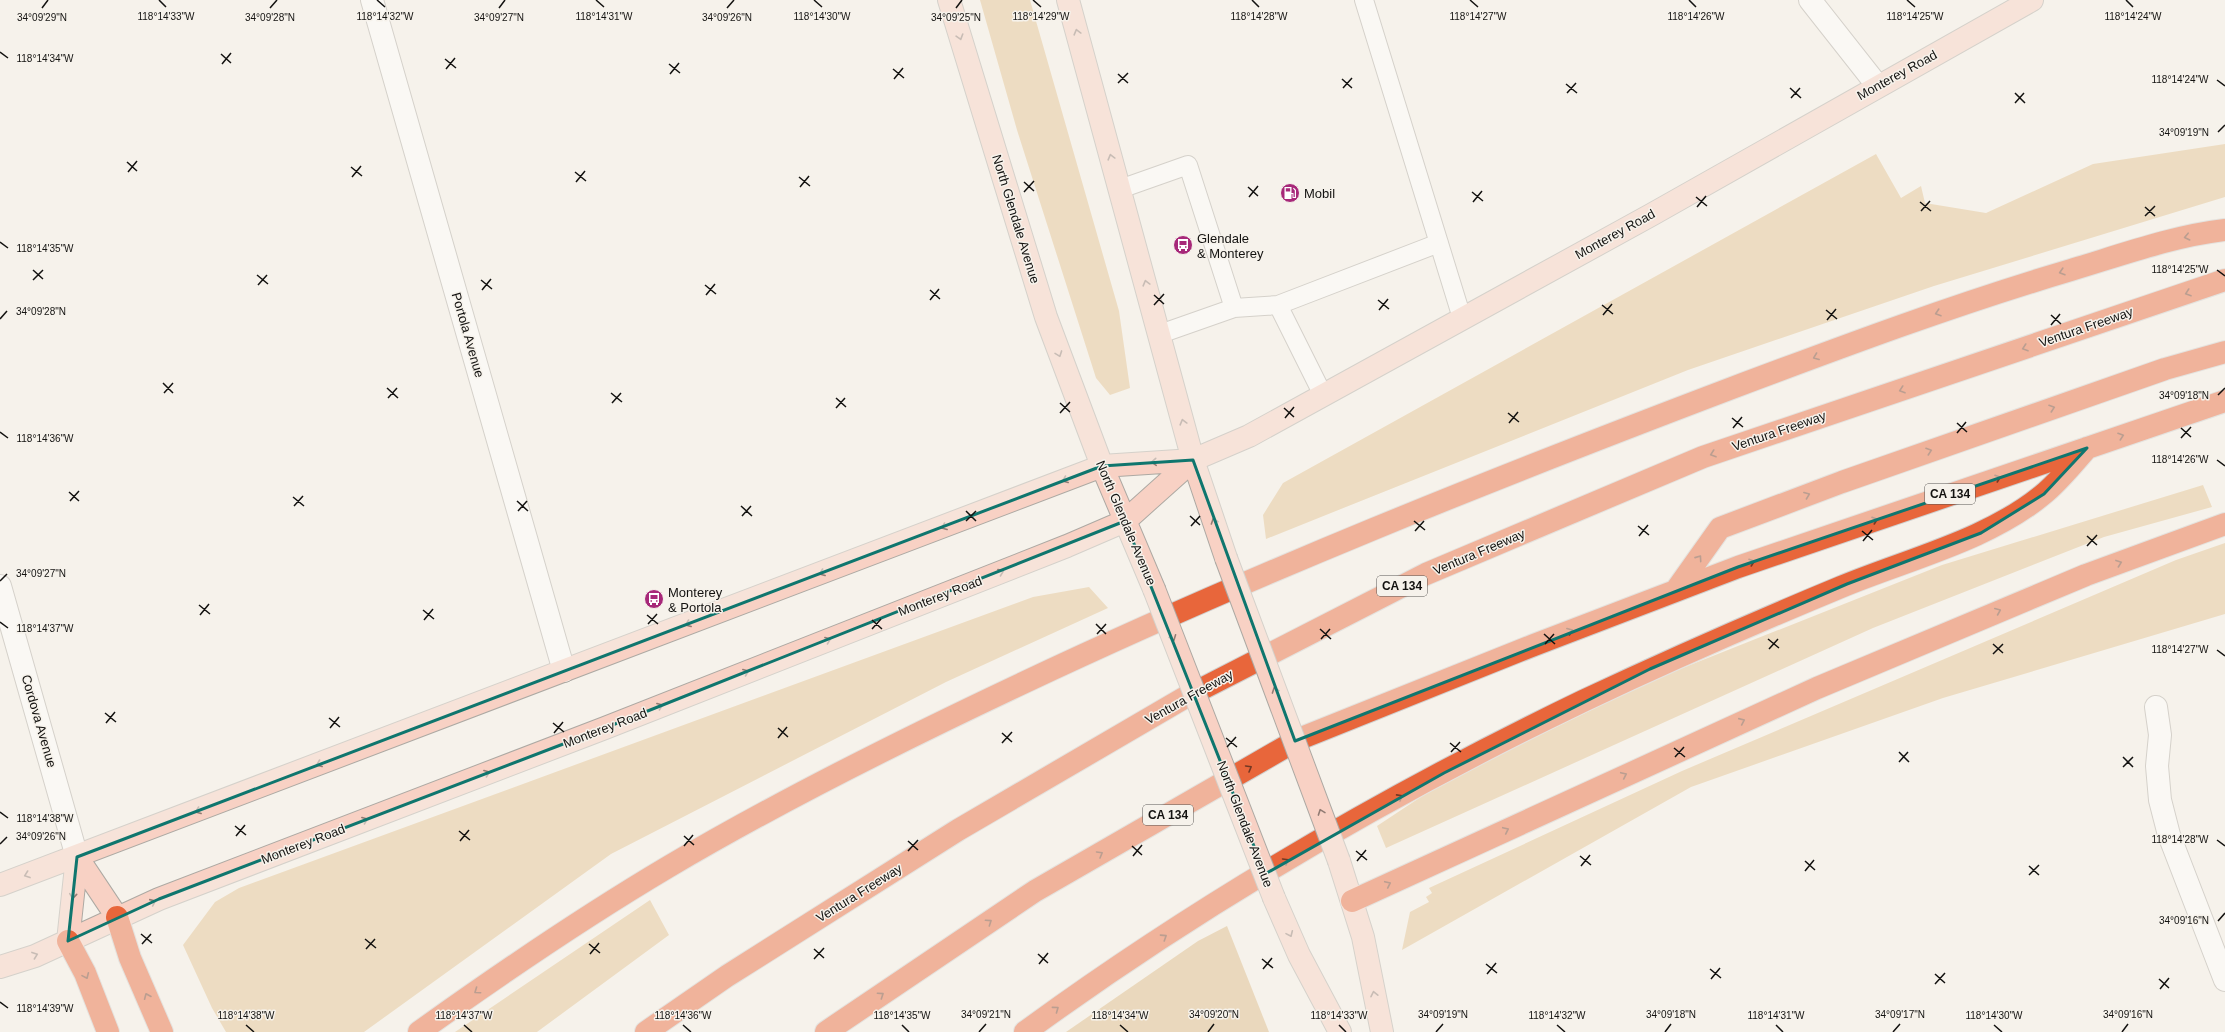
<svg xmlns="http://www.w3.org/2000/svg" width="2225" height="1032" font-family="Helvetica,sans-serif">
	<rect width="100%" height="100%" fill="#f6f2eb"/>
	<path fill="#e2c291" d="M980 0H1030L1119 311 1130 388 1110 395 1096 378 1017 130Z
		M2225 144V197L1934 286 1688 370 1266 539 1263 515 1283 483 1876 154 1901 198 1921 186 1925 203 1986 213 2093 164Z
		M2203 485 2212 507 2104 537 1873 628 1386 848 1377 826 1445 781 1655 679 1942 565Z
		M2225 543V614L1943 698 1691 787 1402 950 1410 912 1429 902 1426 897 1432 893 1429 888 1682 771 2176 560Z
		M1089 587 1108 608 946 682 611 854 364 1032H226L212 1008 183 945 215 902 239 888 1033 597Z
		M650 900 669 935 537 1032H455Z"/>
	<path fill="#dbb985" d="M1227 926 1269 1032H1066L1198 941Z"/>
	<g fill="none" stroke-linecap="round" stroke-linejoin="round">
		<g stroke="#ada9a3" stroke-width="20">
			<path id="lane" d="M1364 0 1462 318
				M1120 189 1188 165 1234 308
				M1278 305 1323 395
				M1160 334 1234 308 1278 305 1439 243"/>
		</g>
		<g stroke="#ada9a3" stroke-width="24">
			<path id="street" d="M372 0 564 671
				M1810 0 1877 85
				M0 586 77 857
				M2156 707 2160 735 2157 766 2160 800 2169 835 2225 980"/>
		</g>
		<g stroke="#ada9a3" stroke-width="24">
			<path id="secondary" d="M949 0 1046 317 1102 466 1154 589
				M1068 0 1193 460 1226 558
				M77 857 117 917
				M1339 861 1363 937 1382 1032
				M0 885 1102 466 1193 460 1249 436 1651 215 2032 0
				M1274 898 1299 955 1340 1032
				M68 941 77 857
				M0 967 35 956 159 899 605 728 1067 546 1125 521 1193 460"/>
		</g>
		<g stroke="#d0d0cf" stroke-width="24">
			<path id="highway" d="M1676 590 1720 528 1842 482 2165 369 2225 352
				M1352 901 1817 688 2086 575 2225 524
				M117 917 130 958 162 1032
				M68 941 85 973 108 1032
				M419 1032C500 974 582 918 668 867 783 799 902 740 1023 683 1254 574 1492 479 1732 388 1844 346 1956 304 2071 270 2121 255 2173 236 2225 230
				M646 1032 727 976 958 830 1184 698 1426 574 1703 457 2225 280
				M826 1032 1035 891 1299 739 1534 645 1738 567 2225 401
				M1025 1032C1199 905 1388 795 1583 701 1668 661 1754 623 1841 587 1908 559 1990 540 2046 492 2061 479 2074 463 2087 448"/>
		</g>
		<use href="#lane" stroke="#fff" stroke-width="18"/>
		<use href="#street" stroke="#fff" stroke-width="22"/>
		<use href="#secondary" stroke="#f8d1c4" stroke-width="22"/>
		<use href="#highway" stroke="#e8663b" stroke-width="22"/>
		<g stroke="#ada9a3" stroke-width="24" stroke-linecap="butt">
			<path id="secondary-bridge" d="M1226 558 1339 861
				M1154 589 1274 898"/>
		</g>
		<use href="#secondary-bridge" stroke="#f8d1c4" stroke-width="22"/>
	</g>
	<defs><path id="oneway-chevron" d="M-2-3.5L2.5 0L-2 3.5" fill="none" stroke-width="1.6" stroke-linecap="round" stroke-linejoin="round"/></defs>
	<g stroke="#917b73">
		<use href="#oneway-chevron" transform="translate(1077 32) rotate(-105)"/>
		<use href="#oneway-chevron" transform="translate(960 37) rotate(73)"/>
		<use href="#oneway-chevron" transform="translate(1111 157) rotate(-105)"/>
		<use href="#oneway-chevron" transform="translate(1146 283) rotate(-105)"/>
		<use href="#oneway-chevron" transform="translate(1059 354) rotate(70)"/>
		<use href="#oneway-chevron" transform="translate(1183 422) rotate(-105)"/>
		<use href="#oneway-chevron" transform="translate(1154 462) rotate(176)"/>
		<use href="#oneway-chevron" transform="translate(1065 480) rotate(158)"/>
		<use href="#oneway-chevron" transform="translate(1214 521) rotate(-109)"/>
		<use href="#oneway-chevron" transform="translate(944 527) rotate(159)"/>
		<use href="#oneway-chevron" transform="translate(1001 572) rotate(-21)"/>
		<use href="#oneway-chevron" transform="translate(822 573) rotate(159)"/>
		<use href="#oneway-chevron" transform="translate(688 624) rotate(159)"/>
		<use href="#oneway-chevron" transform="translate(1173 638) rotate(69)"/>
		<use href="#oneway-chevron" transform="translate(828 640) rotate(-21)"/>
		<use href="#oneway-chevron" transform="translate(746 672) rotate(-22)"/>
		<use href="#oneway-chevron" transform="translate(1275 690) rotate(-110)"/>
		<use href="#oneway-chevron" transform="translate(660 706) rotate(-21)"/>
		<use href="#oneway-chevron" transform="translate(319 764) rotate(159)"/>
		<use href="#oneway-chevron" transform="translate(487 773) rotate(-21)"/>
		<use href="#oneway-chevron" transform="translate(198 811) rotate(159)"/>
		<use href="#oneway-chevron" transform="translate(1321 812) rotate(-110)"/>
		<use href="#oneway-chevron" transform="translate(365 820) rotate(-21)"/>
		<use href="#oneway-chevron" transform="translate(27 875) rotate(160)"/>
		<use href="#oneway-chevron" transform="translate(73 896) rotate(96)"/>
		<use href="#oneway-chevron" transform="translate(153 902) rotate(-24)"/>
		<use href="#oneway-chevron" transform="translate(1290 934) rotate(66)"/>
		<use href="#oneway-chevron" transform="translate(35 955) rotate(-20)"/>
		<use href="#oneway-chevron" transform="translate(1374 994) rotate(-102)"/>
	</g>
	<g stroke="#733823">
		<use href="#oneway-chevron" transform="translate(2187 237) rotate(167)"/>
		<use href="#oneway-chevron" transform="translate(2062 272) rotate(163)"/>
		<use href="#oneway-chevron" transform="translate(2188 293) rotate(161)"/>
		<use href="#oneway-chevron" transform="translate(1938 313) rotate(162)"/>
		<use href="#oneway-chevron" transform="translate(2025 348) rotate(161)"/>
		<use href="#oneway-chevron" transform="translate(1816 357) rotate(159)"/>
		<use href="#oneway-chevron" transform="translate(1902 390) rotate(161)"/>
		<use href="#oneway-chevron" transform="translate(2052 408) rotate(-19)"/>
		<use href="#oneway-chevron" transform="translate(2121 436) rotate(-19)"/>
		<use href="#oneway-chevron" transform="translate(1929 451) rotate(-19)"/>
		<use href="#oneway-chevron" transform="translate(1713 454) rotate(161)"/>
		<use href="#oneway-chevron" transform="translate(1998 478) rotate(-19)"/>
		<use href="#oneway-chevron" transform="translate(1807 495) rotate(-21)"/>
		<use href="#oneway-chevron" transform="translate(1875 520) rotate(-19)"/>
		<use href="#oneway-chevron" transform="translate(1699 558) rotate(-55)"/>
		<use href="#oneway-chevron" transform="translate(1752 562) rotate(-19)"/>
		<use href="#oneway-chevron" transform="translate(2119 563) rotate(-20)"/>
		<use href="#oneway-chevron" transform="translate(1998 611) rotate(-23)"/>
		<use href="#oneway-chevron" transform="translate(1570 631) rotate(-21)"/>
		<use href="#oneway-chevron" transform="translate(1742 721) rotate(-24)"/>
		<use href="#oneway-chevron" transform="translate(1249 768) rotate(-30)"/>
		<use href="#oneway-chevron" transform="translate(1624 775) rotate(-25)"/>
		<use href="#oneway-chevron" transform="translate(1400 797) rotate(-29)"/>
		<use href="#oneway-chevron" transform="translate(1506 830) rotate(-25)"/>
		<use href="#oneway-chevron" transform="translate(1100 854) rotate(-30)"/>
		<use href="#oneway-chevron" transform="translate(1286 861) rotate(-30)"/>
		<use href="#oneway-chevron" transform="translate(1388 884) rotate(-25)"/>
		<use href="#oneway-chevron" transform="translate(989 922) rotate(-34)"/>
		<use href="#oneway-chevron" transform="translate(1164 937) rotate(-33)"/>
		<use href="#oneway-chevron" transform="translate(86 976) rotate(66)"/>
		<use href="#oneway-chevron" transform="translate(477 991) rotate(145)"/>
		<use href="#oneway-chevron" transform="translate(881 995) rotate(-34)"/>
		<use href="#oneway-chevron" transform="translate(147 996) rotate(-113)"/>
		<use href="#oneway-chevron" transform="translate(1056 1009) rotate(-36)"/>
	</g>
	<path d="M0 0H2225V1032H0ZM2087 448 2044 494 1981 533 1847 584 1650 669 1444 773 1265 874 1125 521 605 728 159 899 68 941 77 857 1102 466 1193 460 1295 741 1738 567Z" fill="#f6f2eb" fill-opacity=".55" fill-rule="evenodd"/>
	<path fill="none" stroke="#0f766e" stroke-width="3" stroke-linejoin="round" d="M2087 448 2044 494 1981 533 1847 584 1650 669 1444 773 1265 874 1125 521 605 728 159 899 68 941 77 857 1102 466 1193 460 1295 741 1738 567Z"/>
	<path fill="none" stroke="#131210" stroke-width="1.5" d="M159 0 166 7M377 0 385 7M596 0 604 7M814 0 822 7M1033 0 1041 7M1252 0 1259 7M1470 0 1478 7M1689 0 1696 7M1907 0 1915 7M2126 0 2133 7M42 8 48 0M270 8 277 0M499 8 505 0M727 8 734 0M956 8 962 0M0 52 8 58M221 54 231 63M445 59 456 68M222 64 231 53M669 64 680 73M446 69 455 58M893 69 904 78M670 74 679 63M1118 74 1128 83M894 79 903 68M1342 79 1352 88M2217 80 2225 86M1118 83 1128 73M1566 84 1577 93M1343 88 1352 78M1790 88 1801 98M1567 93 1576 83M2015 93 2025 103M1791 98 1800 88M2015 103 2024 93M2218 132 2225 125M127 162 137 171M351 167 362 176M128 172 137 161M575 172 586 181M352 177 361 166M799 177 810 186M576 182 585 171M1024 182 1034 191M800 187 809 176M1248 187 1258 196M1024 192 1034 181M1472 192 1483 201M1249 197 1258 186M1696 197 1707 206M1473 202 1482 191M1920 202 1931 211M1697 207 1706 196M2145 207 2155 216M1921 211 1930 201M2145 216 2155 206M0 242 8 248M33 270 43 279M2217 270 2225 276M257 275 268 284M33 280 43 270M481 280 492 289M258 285 267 275M705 285 716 294M482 290 491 279M930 290 940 299M706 295 715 284M1154 295 1164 304M930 300 939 289M1378 300 1389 309M1154 305 1164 294M1602 305 1613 314M1379 310 1388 299M1826 310 1837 319M1603 315 1612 304M2051 315 2061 324M0 319 7 311M1827 320 1836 309M2051 325 2060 314M163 383 173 393M387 388 398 398M164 393 173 383M611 393 622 402M2218 395 2225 388M388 398 397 388M836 398 846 407M612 403 621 393M1060 403 1070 412M836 408 845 398M1284 408 1294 417M1060 413 1070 402M1508 413 1519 422M1285 418 1294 407M1732 418 1743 427M1509 423 1518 412M1957 423 1967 432M1733 428 1742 417M2181 428 2191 437M0 432 8 438M1957 433 1966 422M2181 438 2191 427M2217 460 2225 466M69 492 79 501M293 497 304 506M70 501 79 491M517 501 528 511M294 506 303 496M741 506 752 516M518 511 527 501M966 511 976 521M742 516 751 506M1190 516 1200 525M966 521 976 511M1414 521 1425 530M1191 526 1200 516M1638 526 1649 535M1415 531 1424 521M1862 531 1873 540M1639 536 1648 525M2087 536 2097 545M1863 541 1872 530M2087 546 2097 535M0 581 7 574M199 605 210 614M423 610 434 619M200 615 209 604M647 615 658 624M424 620 433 609M872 620 882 629M0 622 8 628M648 624 657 614M1096 624 1106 634M872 629 881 619M1320 629 1331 639M1097 634 1106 624M1544 634 1555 644M1321 639 1330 629M1768 639 1779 648M1545 644 1554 634M1993 644 2003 653M1769 649 1778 639M2217 650 2225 656M1993 654 2003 644M105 713 116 722M329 718 340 727M106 723 115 712M553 723 564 732M330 728 339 717M778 728 788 737M554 733 563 722M1002 733 1012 742M778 738 787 727M1226 738 1237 747M1002 743 1012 732M1450 743 1461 752M1227 747 1236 737M1674 748 1685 757M1451 752 1460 742M1899 752 1909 762M1675 757 1684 747M2123 757 2133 767M1899 762 1908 752M2123 767 2133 757M0 812 8 818M235 826 246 835M459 831 470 840M236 836 245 825M684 836 694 845M2217 840 2225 846M460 841 469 830M908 841 918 850M0 844 7 837M684 846 693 835M1132 846 1142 855M908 851 918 840M1356 851 1367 860M1133 856 1142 845M1580 856 1591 865M1357 861 1366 850M1805 861 1815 870M1581 866 1590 855M2029 866 2039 875M1805 871 1814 860M2029 875 2039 865M2218 921 2225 913M141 934 152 943M365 939 376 948M142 944 151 934M589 944 600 953M366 949 375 939M814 949 824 958M590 954 599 943M1038 954 1048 963M814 959 824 948M1262 959 1273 968M1039 964 1048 953M1486 964 1497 973M1263 969 1272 958M1710 969 1721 978M1487 974 1496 963M1935 974 1945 983M1711 979 1720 968M2159 979 2169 988M1935 984 1945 973M2160 989 2169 978M0 1002 8 1008M246 1025 254 1032M464 1025 472 1032M683 1025 691 1032M902 1025 909 1032M1120 1025 1128 1032M1339 1025 1346 1032M1557 1025 1565 1032M1776 1025 1783 1032M1994 1025 2002 1032M979 1032 986 1024M1208 1032 1214 1024M1436 1032 1443 1024M1665 1032 1671 1024M1893 1032 1900 1024M2122 1032 2128 1024"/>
	<defs>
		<g id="fuel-disc" transform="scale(1)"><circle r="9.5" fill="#a72879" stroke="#f6f2eb"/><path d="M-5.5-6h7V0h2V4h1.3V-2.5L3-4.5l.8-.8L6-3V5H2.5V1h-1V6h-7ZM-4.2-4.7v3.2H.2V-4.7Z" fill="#fff"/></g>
		<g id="bus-disc" transform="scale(1)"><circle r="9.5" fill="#a72879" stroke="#f6f2eb"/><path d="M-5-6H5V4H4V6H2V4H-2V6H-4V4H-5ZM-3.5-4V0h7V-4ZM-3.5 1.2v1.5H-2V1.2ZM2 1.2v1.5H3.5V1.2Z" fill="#fff"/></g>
	</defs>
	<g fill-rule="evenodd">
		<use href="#fuel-disc" x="1290" y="193"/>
		<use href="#bus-disc" x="1183" y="245"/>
		<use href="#bus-disc" x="654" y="599"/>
	</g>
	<g text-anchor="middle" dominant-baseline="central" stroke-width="3" stroke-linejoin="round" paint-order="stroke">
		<g fill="#f6f2eb" stroke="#575552" stroke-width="1">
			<rect x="1925" y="484" width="50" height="20" rx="3"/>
			<rect x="1377" y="576" width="50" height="20" rx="3"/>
			<rect x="1143" y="805" width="50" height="20" rx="3"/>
		</g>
		<g font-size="12" font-weight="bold" fill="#131210">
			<text x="1950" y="494">CA 134</text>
			<text x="1402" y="586">CA 134</text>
			<text x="1168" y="815">CA 134</text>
		</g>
		<g font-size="13" fill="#131210" stroke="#f6f2eb">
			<text transform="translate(1897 75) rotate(-29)">Monterey Road</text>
			<text transform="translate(1016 219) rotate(73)">North Glendale Avenue</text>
			<text transform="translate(1615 234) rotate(-29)">Monterey Road</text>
			<text transform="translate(2086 327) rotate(-19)">Ventura Freeway</text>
			<text transform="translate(468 335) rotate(74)">Portola Avenue</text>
			<text transform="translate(1779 431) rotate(-19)">Ventura Freeway</text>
			<text transform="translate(1126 523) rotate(67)">North Glendale Avenue</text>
			<text transform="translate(1479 552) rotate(-23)">Ventura Freeway</text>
			<text transform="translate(940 596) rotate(-21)">Monterey Road</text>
			<text transform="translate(1189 697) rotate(-29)">Ventura Freeway</text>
			<text transform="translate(39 721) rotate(74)">Cordova Avenue</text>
			<text transform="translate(605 728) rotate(-21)">Monterey Road</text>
			<text transform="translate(1245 824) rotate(69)">North Glendale Avenue</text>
			<text transform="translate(303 844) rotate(-21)">Monterey Road</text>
			<text transform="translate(859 893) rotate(-32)">Ventura Freeway</text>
		</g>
		<g font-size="13" fill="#131210" stroke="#f6f2eb" text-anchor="start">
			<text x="1304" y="193">Mobil</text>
			<text x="1197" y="238">Glendale<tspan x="1197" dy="15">&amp; Monterey</tspan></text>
			<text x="668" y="592">Monterey<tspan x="668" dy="15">&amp; Portola</tspan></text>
		</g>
	</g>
	<g font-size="10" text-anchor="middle" fill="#131210" stroke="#f6f2eb" stroke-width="3" stroke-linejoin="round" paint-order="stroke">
		<text x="2133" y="20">118°14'24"W</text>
		<text x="166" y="20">118°14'33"W</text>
		<text x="822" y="20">118°14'30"W</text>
		<text x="1259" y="20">118°14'28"W</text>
		<text x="1915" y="20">118°14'25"W</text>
		<text x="385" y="20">118°14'32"W</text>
		<text x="604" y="20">118°14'31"W</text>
		<text x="1041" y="20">118°14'29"W</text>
		<text x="1478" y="20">118°14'27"W</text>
		<text x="1696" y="20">118°14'26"W</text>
		<text x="42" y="21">34°09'29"N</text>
		<text x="270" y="21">34°09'28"N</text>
		<text x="499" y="21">34°09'27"N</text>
		<text x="727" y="21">34°09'26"N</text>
		<text x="956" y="21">34°09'25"N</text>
		<text x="45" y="62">118°14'34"W</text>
		<text x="2180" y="83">118°14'24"W</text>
		<text x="2184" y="136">34°09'19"N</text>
		<text x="45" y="252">118°14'35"W</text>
		<text x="2180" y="273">118°14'25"W</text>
		<text x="41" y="315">34°09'28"N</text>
		<text x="2184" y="399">34°09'18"N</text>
		<text x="45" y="442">118°14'36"W</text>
		<text x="2180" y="463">118°14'26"W</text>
		<text x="41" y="577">34°09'27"N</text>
		<text x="45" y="632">118°14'37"W</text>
		<text x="2180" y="653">118°14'27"W</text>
		<text x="45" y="822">118°14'38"W</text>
		<text x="41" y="840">34°09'26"N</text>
		<text x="2180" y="843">118°14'28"W</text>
		<text x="2184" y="924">34°09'16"N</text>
		<text x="45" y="1012">118°14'39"W</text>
		<text x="986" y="1018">34°09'21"N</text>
		<text x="1214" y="1018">34°09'20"N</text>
		<text x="1443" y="1018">34°09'19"N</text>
		<text x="1671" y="1018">34°09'18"N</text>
		<text x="1900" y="1018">34°09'17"N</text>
		<text x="2128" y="1018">34°09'16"N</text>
		<text x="246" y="1019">118°14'38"W</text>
		<text x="464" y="1019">118°14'37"W</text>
		<text x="683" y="1019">118°14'36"W</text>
		<text x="902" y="1019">118°14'35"W</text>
		<text x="1120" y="1019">118°14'34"W</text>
		<text x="1339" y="1019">118°14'33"W</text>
		<text x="1557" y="1019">118°14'32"W</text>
		<text x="1776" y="1019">118°14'31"W</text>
		<text x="1994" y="1019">118°14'30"W</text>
	</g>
</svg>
